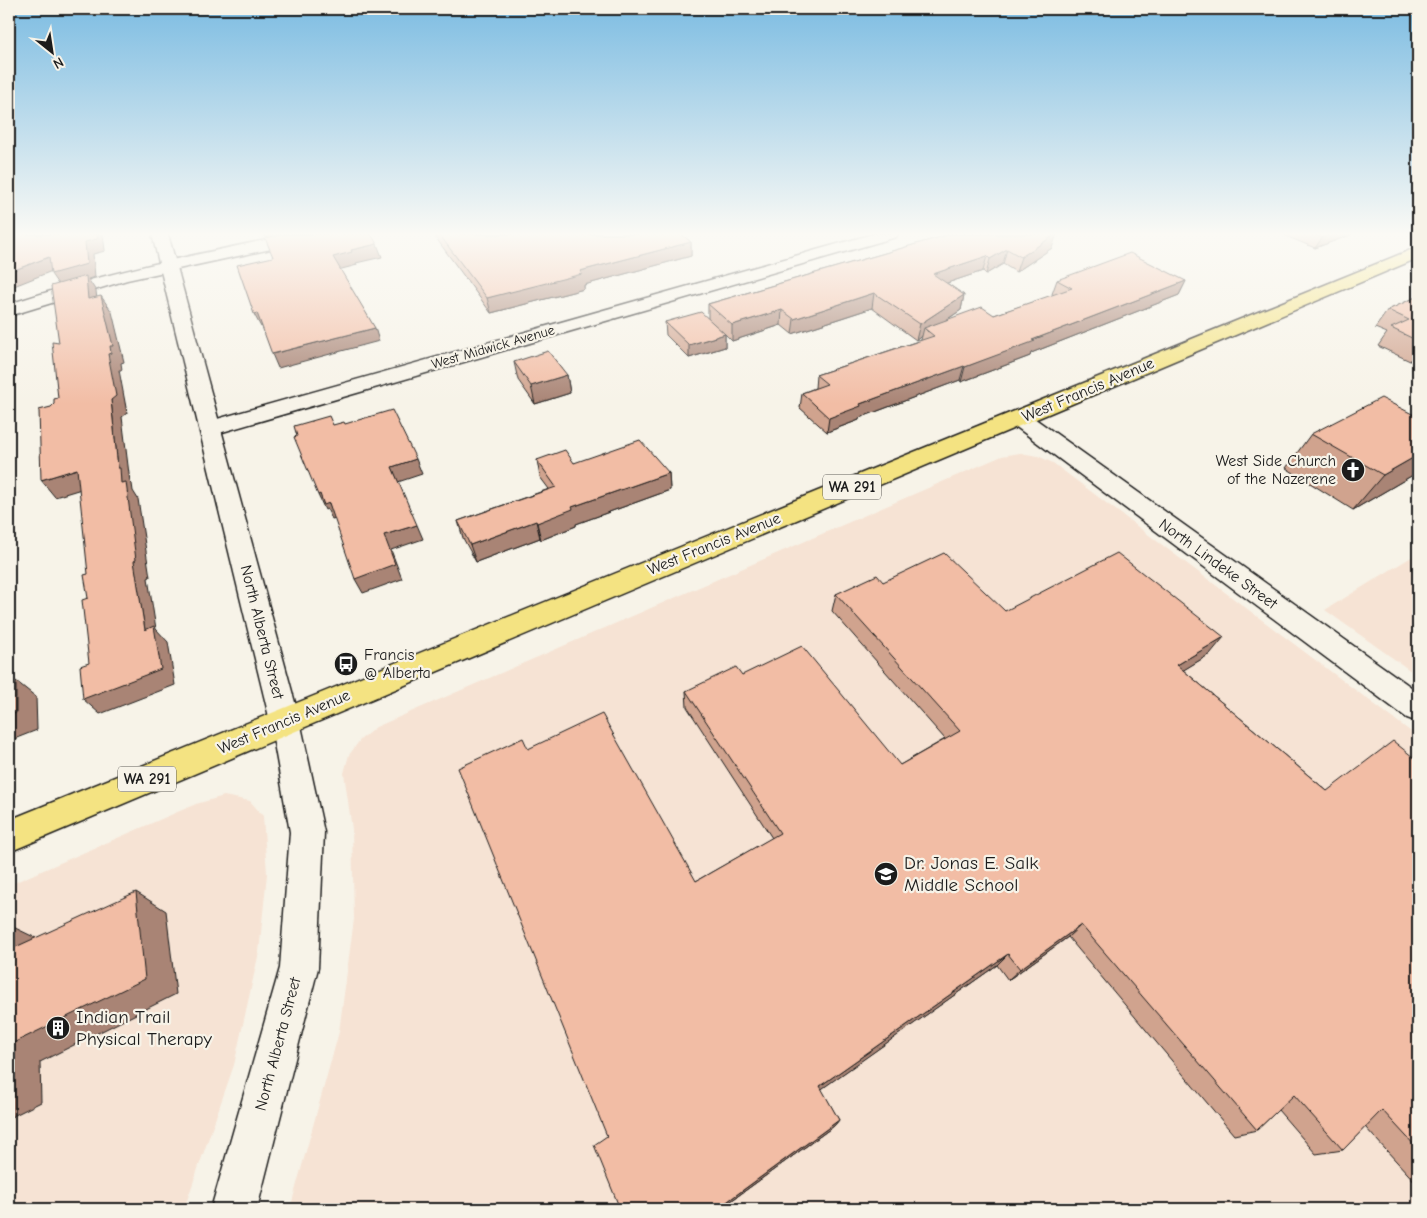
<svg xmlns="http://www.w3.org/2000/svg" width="1427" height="1218" font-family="'Comic Neue',sans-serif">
	<rect width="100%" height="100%" fill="#f7f3e8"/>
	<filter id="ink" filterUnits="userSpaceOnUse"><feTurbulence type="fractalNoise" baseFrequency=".02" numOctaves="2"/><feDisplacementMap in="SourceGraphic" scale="10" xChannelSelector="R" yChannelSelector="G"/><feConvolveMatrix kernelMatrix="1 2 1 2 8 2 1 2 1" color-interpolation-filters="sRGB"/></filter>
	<g filter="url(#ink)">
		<path fill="#f6e3d4" d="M1020 453 1038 456 1053 463 1418 737V1209H290L339 1032 354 919 352 829 344 773 349 755 360 740 376 727 1002 456Z
			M1418 553V676L1325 610Z
			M224 796 250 801 263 816 267 874 259 952 234 1065 184 1209H9V885L196 804Z"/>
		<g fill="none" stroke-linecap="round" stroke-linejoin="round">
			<g stroke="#1c1c1c" stroke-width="3">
				<path id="minor" d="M294 234H325L323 237 317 239 127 280 9 316V304C102 273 198 254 294 234Z
					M873 234H898L896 237 219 433 211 435 203 433 200 428 203 423Z
					M1019 411 1027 413 1418 692V722L1407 718 1011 423 1008 418 1011 413Z
					M285 708 296 712 300 721 324 832 318 968 257 1209H211L280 968 290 832 270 721 274 712Z"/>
			</g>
			<g stroke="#1c1c1c" stroke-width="3">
				<path id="secondary" d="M152 234H168L300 721 296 730 285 734 274 730 270 721Z"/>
			</g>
			<g stroke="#1c1c1c" stroke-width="3">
				<path id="primary" d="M1418 247V258L9 852V820Z"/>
			</g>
			<use href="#minor" fill="#f7f3e8" fill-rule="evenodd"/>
			<use href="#secondary" fill="#f7f3e8" fill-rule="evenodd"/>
			<use href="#primary" fill="#f4e382" fill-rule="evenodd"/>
		</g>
		<path fill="#d0a38e" stroke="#1c1c1c" d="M433 234H681L691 242V256L584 285V289L491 313Z
			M951 234 1052 248 1016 272 1003 264 986 274 983 271 947 283 964 295 961 310 945 321 994 315 1054 295 1052 294 1057 280 1186 281 1179 295 1031 353 1030 356 961 382 960 380 859 418V420L827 432 800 408 802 393 815 388 816 375 921 340 922 336 916 340 872 308 792 334 781 325 732 341 725 334V347L689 358 666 335 665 322 708 319V304Z
			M1281 234H1353L1315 248Z
			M1418 296V357L1410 361 1378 346 1387 333 1375 328 1388 310Z
			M514 362 567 375 570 393 535 404 518 380Z
			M1311 434 1418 472 1353 510 1286 468Z
			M537 460 574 463 669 473 670 490 576 524V526L541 540 540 538 476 562 463 538 458 521 549 489 540 477Z
			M883 582 1005 611 1210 654 1183 670 1327 791 1418 761V1185L1365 1127 1343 1150 1316 1154 1278 1110 1257 1130 1234 1135 1068 937 1008 980 997 965 821 1089 839 1120 834 1126 720 1209H620L607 1136 528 749 696 881 772 838 687 707 686 691 742 675 900 765 945 739 832 611 836 594Z"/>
		<path fill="#a98474" stroke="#1c1c1c" d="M97 234H103L105 250V251L93 254 95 277 88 279 96 291 99 316 60 287 51 274 85 242Z
			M264 234H286L266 238Z
			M1056 234H1057L1052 248 1016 272 1021 257Z
			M1331 234H1353L1315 248 1322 238Z
			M691 242V256L584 285V289L491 313 487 298 580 271Z
			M377 244 382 257 356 263 357 265 338 270 333 257 351 250Z
			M1007 249 1003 264 986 274 990 259Z
			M987 256 983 271 929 289 933 274Z
			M49 257 57 269 9 288V272Z
			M1186 281 1179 295 1031 353 1030 356 961 382 965 367 1032 340Z
			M874 293 872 308 792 334 794 319Z
			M964 295 961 310 928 332 924 328 922 336 916 340 920 324Z
			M101 296 112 312 124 362 121 363 122 370H119L127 413 122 417 130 482 132 484 133 491 138 499 150 577 148 578 156 629 168 642 175 685 100 714 83 699 145 630 118 468 111 400 108 354 110 346Z
			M782 310 781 325 732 341V325Z
			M257 313 263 326 261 327 254 314Z
			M375 328 379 341 278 368 272 354Z
			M725 334V347L689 358V345Z
			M1418 350V357L1410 361Z
			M964 366 960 380 859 418V420L827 432 829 418 860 404Z
			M567 375 570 393 535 404 531 386Z
			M1418 455V472L1353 510 1383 475Z
			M416 459 422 474 398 482 392 467Z
			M77 469 91 486 55 497 41 480Z
			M669 473 670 490 576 524V526L541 540 537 523 572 507Z
			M320 494 329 503 336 518 332 519 327 509 325 510 318 495Z
			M536 521 540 538 476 562 470 545Z
			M417 525 423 539 391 550 402 579 363 593 355 579 384 535Z
			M1224 637 1210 654 1164 682 1177 665Z
			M16 681 36 697 37 730 9 741V716Z
			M136 892 166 911 176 994 40 1062 41 1102 9 1118V1045Z
			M9 925 38 939 9 957Z
			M1081 925 1068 937 1008 980 1020 969Z
			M1008 954 997 965 816 1093 820 1086Z
			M839 1120 834 1126 720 1209H717Z"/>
		<path fill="#f2bda5" stroke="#1c1c1c" d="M9 234H97L98 237 97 239 85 242 87 264 51 274 49 257 9 272Z
			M286 234H371L377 244 351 250 352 252 333 257 375 328 272 354 257 313 254 314 237 265 273 257 265 238Z
			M439 234H681L691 242 580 271 582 274 487 298Z
			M951 234H1056L1021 257 1007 249 990 259 987 256 933 274 964 295 920 324 874 293 794 319 782 310 732 325 708 304Z
			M1313 234H1331L1322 238Z
			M1130 253 1186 281 1032 340 1035 341 965 367 964 366 860 404 861 406 829 418 802 393 827 384 816 375 934 336 924 328 982 307 994 315 1072 288 1057 280Z
			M86 276 88 299 101 296 113 346H110L111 353 108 354 116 396 111 400 118 468H120L121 483 126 482 136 560 134 561 145 630 154 626 161 669 83 699 80 666 89 663 82 600 88 598 84 575 88 574 77 469 41 480 39 410 51 407 54 404V399L58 398 52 342 59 343 51 286Z
			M1418 296V341L1391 328 1409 320 1388 310Z
			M701 312 725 334 689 345 665 322Z
			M548 351 567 375 531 386 514 362Z
			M1381 398 1418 417V455L1383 475 1311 434Z
			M392 410 416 459 392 467 417 525 384 535 395 564 355 579 329 503 324 505 320 494 318 495 294 437 297 436 294 426 329 416 333 425 344 422 345 424Z
			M640 440 669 473 572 507 573 509 537 523 536 521 470 545 458 521 556 487 537 460 565 450 574 463Z
			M944 553 1005 611 1117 553 1224 637 1177 665 1327 791 1393 741 1418 761V1149L1382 1110 1343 1150 1294 1095 1257 1130 1081 925 1020 969 1008 954 820 1086 839 1120 717 1209H620L594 1145 607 1136 458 768 523 738 528 749 602 714 696 881 780 833 686 691 736 667 742 675 802 646 900 765 960 731 836 594 877 575 883 582Z
			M16 681V713L9 716V683Z
			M136 892 145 979 9 1045V950Z"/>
	</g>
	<linearGradient id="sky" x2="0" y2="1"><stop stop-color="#7cbce2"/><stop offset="0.58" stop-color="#fbfaf5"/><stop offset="1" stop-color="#fbfaf5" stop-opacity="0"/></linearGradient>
	<rect width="1427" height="404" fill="url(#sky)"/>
	<defs>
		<g id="church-disc" transform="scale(1.25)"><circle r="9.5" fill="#1c1c1c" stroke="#f7f3e8"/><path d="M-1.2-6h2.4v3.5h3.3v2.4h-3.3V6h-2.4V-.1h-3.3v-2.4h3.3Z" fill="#fff"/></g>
		<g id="bus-disc" transform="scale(1.25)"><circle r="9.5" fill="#1c1c1c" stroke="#f7f3e8"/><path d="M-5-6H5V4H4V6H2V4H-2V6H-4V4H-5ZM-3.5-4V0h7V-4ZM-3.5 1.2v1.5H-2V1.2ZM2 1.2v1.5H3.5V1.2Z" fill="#fff"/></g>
		<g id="school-disc" transform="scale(1.25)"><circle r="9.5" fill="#1c1c1c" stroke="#f7f3e8"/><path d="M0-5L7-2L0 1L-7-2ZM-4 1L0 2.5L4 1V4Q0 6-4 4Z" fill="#fff"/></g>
		<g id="building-disc" transform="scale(1.25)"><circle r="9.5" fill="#1c1c1c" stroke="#f7f3e8"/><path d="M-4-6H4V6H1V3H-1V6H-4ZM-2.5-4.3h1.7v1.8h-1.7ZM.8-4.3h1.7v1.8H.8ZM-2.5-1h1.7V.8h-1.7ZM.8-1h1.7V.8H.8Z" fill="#fff"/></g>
	</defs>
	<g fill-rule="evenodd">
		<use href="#church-disc" x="1353" y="470"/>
		<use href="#bus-disc" x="346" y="664"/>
		<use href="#school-disc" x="886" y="874"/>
		<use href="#building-disc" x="58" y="1028"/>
	</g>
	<g text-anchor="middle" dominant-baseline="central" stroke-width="4.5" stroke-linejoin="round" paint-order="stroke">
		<g font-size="14" fill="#1c1c1c" stroke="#f7f3e8">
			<text transform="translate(493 347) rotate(-16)">West Midwick Avenue</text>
		</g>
		<g fill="#f7f3e8" stroke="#5e5c59" stroke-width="1">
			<rect x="823" y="474.5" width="58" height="25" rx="4"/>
			<rect x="118" y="766.5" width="58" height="25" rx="4"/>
		</g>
		<g font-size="15" font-weight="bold" fill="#1c1c1c">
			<text x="852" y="487">WA 291</text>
			<text x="147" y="779">WA 291</text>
		</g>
		<g font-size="16" fill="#1c1c1c" stroke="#f7f3e8">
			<text transform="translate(1088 390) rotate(-23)">West Francis Avenue</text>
			<text transform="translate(714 544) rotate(-22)">West Francis Avenue</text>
			<text transform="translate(1218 564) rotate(36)">North Lindeke Street</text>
			<text transform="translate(262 632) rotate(76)">North Alberta Street</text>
			<text transform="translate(284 722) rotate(-23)">West Francis Avenue</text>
			<text transform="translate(278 1044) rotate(-75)">North Alberta Street</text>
		</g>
		<g font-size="16" fill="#1c1c1c" stroke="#f7f3e8" text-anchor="end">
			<text x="1336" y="461">West Side Church<tspan x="1336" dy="18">of the Nazerene</tspan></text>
			<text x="364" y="655" text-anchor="start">Francis<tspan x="364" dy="18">@ Alberta</tspan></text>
		</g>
		<g font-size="19" fill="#1c1c1c" stroke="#f7f3e8" text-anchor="start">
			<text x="904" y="863">Dr. Jonas E. Salk<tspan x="904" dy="22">Middle School</tspan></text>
			<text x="76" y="1017">Indian Trail<tspan x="76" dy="22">Physical Therapy</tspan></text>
		</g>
	</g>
	<rect width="1427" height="1218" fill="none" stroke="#f7f3e8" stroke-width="30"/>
	<rect x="15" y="15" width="1397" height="1188" fill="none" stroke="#1c1c1c" stroke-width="2" filter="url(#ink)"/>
	<g transform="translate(52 52) rotate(150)" stroke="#f7f3e8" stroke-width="4" paint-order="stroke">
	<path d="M0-4L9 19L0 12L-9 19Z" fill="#1c1c1c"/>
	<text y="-8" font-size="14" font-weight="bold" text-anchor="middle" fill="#1c1c1c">N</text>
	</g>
</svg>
